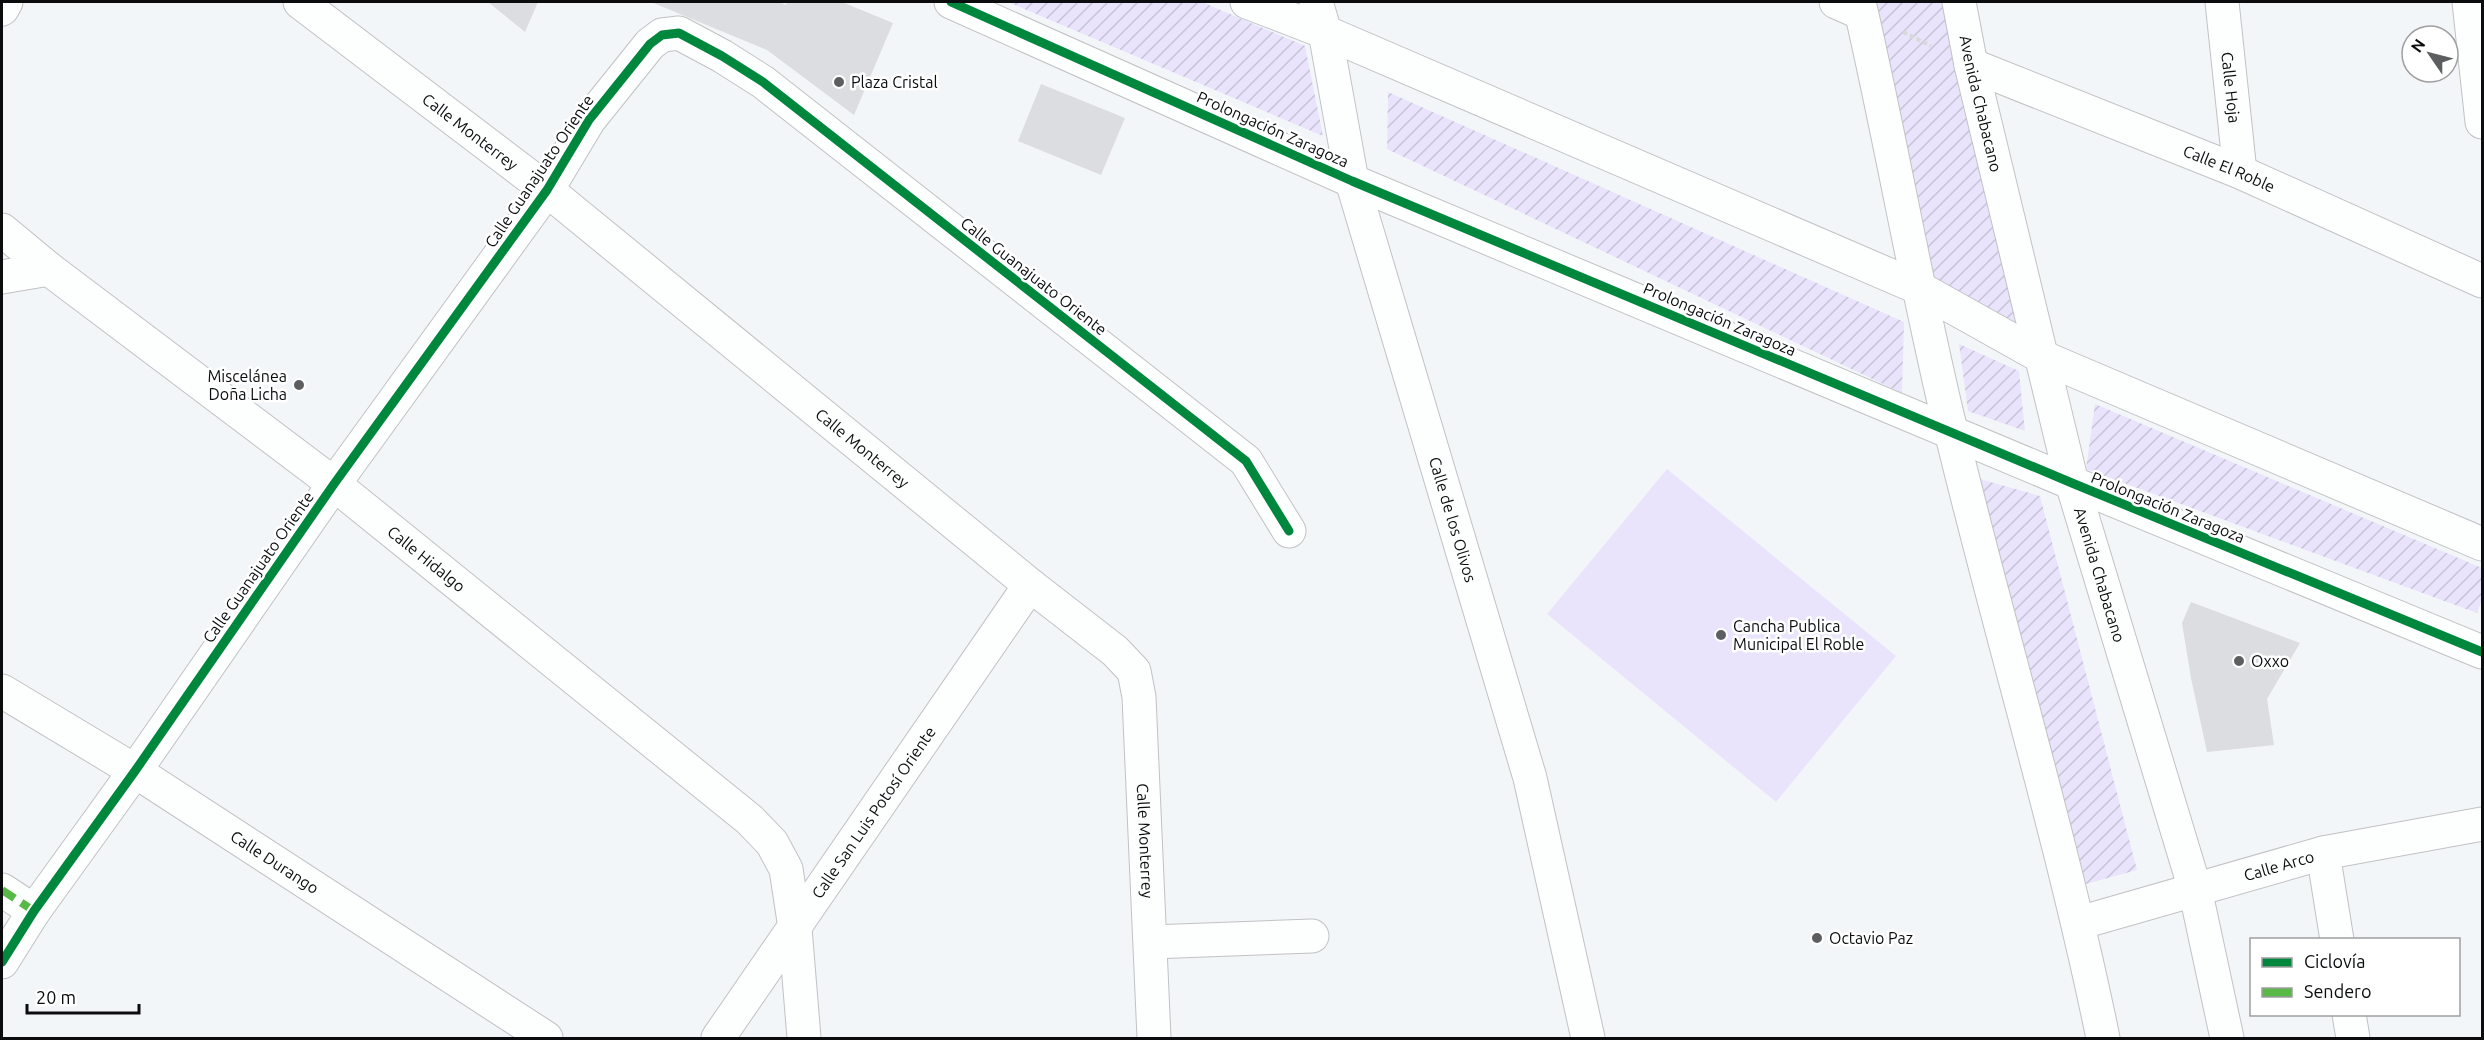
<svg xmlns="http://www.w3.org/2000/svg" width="2484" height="1040" font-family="Ubuntu,sans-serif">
	<defs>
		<pattern id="garden-furrows" width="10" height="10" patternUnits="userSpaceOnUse" patternTransform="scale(1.5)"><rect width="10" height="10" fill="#e9e4fc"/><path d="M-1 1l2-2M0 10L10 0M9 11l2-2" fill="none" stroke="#c6c2d7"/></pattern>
	</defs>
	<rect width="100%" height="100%" fill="#f3f6f9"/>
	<path fill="#e9e4fc" d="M1667 469 1896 656 1776 802 1547 614Z"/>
	<path fill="url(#garden-furrows)" d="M1008 2H1202L1305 46 1323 136Z
		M1867 2H1953L2020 330 1925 280Z
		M1388 92 1904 322 1902 393 1387 149Z
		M1959 344 2019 371 2025 431 1968 411Z
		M2095 404 2482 568V599L2477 613 2086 469Z
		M1980 479 2040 496 2137 870 2075 887Z"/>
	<path fill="#dbdde0" d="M488 2H538L525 32Z
		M651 2H779L786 5 787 2H842L893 23 854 115 767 50Z
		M1041 84 1125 118 1101 175 1018 141Z
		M2191 602 2300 643 2267 699 2274 745 2207 752 2191 678 2182 623Z"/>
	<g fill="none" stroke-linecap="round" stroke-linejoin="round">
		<g stroke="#c0c2c4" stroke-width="35">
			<g id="street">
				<path id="s1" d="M300 2 547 190 1030 585 1115 651 1134 671 1139 697 1154 1038"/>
				<path id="s2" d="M1316 2 1325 32 1352 181 1530 778 1588 1038"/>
				<path d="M1836 2 1861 13"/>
				<path id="s3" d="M2222 2 2240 172"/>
				<path d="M2469 2 2482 122"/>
				<path d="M2 9 6 2"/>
				<path id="s4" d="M1971 65 2240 172 2482 281"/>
				<path id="s5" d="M2 230 49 269 334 484 750 820 772 843 786 869 795 928 804 1038"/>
				<path d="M2 277 49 269"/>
				<path id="s6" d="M2 691 135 771 546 1038"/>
				<path d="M2323 853 2337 940"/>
				<path d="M2 890 34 911"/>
				<path id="s7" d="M2079 923 2323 853 2482 824"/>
				<path d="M1151 942 1312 936"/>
				<path d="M2 962 34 911 135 771 334 484 547 190 589 120 650 44 662 35 679 33 722 56 763 82 1246 461 1289 531"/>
				<path d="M2349 1014 2353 1038"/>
				<path id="s8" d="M718 1038 1030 585"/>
			</g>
		</g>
		<g stroke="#c0c2c4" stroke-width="35">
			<g id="secondary">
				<path d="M951 2 1352 181 2072 483 2482 652"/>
				<path d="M1247 2 1325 32 1917 287 2042 357 2482 544"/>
				<path d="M1859 2C1892 144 1916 288 1951 431 2000 634 2061 834 2103 1038"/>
				<path id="s9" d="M1959 2 1971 65 2072 483 2195 889 2227 1038"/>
			</g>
		</g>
		<path stroke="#d8d9da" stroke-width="4" stroke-dasharray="4.5 3" stroke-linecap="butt" d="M1903 32 1931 46"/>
		<use href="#street" stroke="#fdfefe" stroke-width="33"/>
		<use href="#secondary" stroke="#fdfefe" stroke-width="33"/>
		<path stroke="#58b947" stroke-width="8" stroke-dasharray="15 8" stroke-linecap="butt" d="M2 890 34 911"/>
		<g stroke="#fff" stroke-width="13">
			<path id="cycleway" d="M951 2 1352 181 2072 483 2482 652
				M2 962 34 911 135 771 334 484 547 190 589 120 650 44 662 35 679 33 722 56 763 82 1246 461 1289 531"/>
		</g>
		<use href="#cycleway" stroke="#00873e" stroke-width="9"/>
	</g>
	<g fill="#5c5e60" stroke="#fff" stroke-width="2">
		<circle cx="839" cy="82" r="6"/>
		<circle cx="299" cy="385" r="6"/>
		<circle cx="1721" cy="635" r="6"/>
		<circle cx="2239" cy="661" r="6"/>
		<circle cx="1817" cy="938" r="6"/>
	</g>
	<g text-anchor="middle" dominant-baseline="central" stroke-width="5" stroke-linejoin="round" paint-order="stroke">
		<g font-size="16" fill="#0a0c0e" stroke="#fff" text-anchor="start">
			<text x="851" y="82">Plaza Cristal</text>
			<text x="287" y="376" text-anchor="end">Miscelánea<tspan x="287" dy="18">Doña Licha</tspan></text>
			<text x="1733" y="626">Cancha Publica<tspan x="1733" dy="18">Municipal El Roble</tspan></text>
			<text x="2251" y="661">Oxxo</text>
			<text x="1829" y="938">Octavio Paz</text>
		</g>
		<g font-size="16" fill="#0a0c0e" stroke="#fff">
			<text stroke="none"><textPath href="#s3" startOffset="86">Calle Hoja</textPath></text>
			<text stroke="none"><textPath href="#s9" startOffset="104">Avenida Chabacano</textPath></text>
			<text transform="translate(1273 129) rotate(24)">Prolongación Zaragoza</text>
			<text stroke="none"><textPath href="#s1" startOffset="214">Calle Monterrey</textPath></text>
			<text stroke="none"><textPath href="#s4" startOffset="278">Calle El Roble</textPath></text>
			<text transform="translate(539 171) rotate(-56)">Calle Guanajuato Oriente</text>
			<text transform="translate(1034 276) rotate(38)">Calle Guanajuato Oriente</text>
			<text transform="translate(1720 319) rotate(23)">Prolongación Zaragoza</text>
			<text stroke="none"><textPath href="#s1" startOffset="718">Calle Monterrey</textPath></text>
			<text transform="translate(2168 507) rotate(22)">Prolongación Zaragoza</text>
			<text stroke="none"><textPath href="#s2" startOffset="536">Calle de los Olivos</textPath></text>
			<text stroke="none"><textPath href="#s5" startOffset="537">Calle Hidalgo</textPath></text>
			<text transform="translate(258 567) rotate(-55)">Calle Guanajuato Oriente</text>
			<text stroke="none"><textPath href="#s9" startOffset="590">Avenida Chabacano</textPath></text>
			<text stroke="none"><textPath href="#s8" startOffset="274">Calle San Luis Potosí Oriente</textPath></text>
			<text stroke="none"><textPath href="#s1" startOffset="1240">Calle Monterrey</textPath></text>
			<text stroke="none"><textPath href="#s6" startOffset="322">Calle Durango</textPath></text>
			<text stroke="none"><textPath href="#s7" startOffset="208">Calle Arco</textPath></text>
		</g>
	</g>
	<rect width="2484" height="1040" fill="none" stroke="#0a0c0e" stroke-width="6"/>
	<rect x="2250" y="938" width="210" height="78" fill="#ffffff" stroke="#9d9e9f" stroke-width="1.5"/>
	<rect x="2262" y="958" width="30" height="9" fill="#00873e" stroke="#9d9e9f" stroke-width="1.5"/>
	<text x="2304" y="968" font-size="18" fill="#0a0c0e">Ciclovía</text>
	<rect x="2262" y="988" width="30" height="9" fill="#58b947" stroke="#9d9e9f" stroke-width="1.5"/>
	<text x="2304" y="998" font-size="18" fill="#0a0c0e">Sendero</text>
	<g transform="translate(2430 54) rotate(305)"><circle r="28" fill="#ffffff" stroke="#9d9e9f" stroke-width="1.5"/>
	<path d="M0-4.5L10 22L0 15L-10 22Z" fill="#5c5e60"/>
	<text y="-9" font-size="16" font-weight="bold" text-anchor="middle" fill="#0a0c0e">N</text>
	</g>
	<path d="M27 1004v9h112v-9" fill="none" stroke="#0a0c0e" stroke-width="3"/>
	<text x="36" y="1004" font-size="18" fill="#0a0c0e" stroke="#ffffff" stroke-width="4.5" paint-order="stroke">20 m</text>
</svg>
